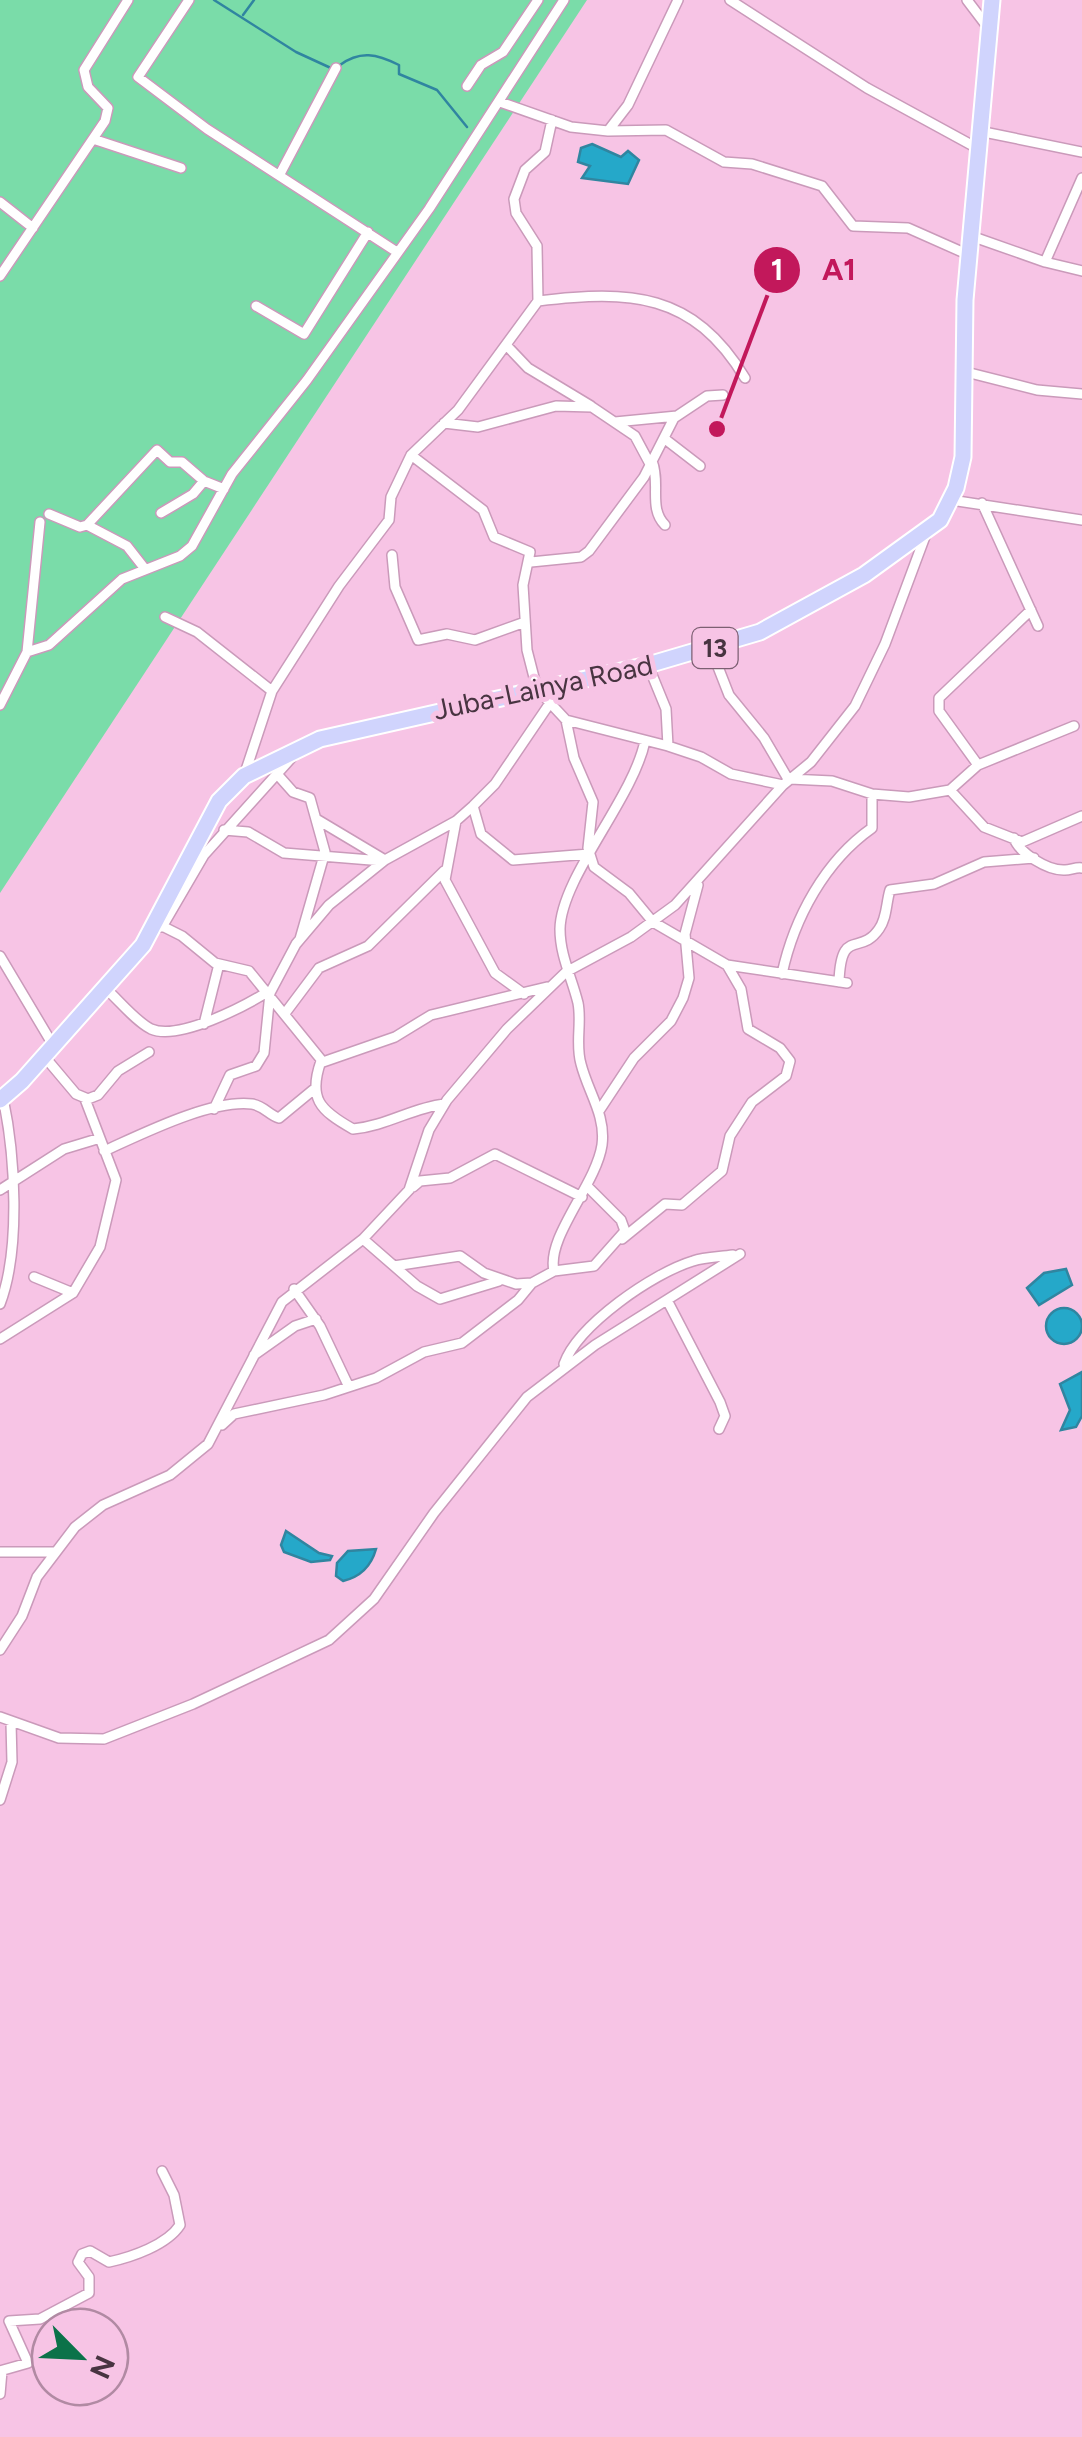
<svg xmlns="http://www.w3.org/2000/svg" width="1082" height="2437" font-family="Figtree,sans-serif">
	<rect width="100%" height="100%" fill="#f7c4e5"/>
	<path fill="#7adca9" d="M0 0H587L0 893Z"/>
	<path fill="#25a8c9" stroke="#3085a0" stroke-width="2.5" d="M592 144 621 157 628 151 639 160 628 184 582 178 590 166 578 162 581 148Z
		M1066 1269 1072 1285 1039 1305 1027 1288 1044 1273Z
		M1046 1326a18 18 0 1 1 36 0a18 18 0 1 1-36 0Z
		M1082 1372V1416L1076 1427 1061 1430 1070 1410 1060 1384Z
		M286 1531 319 1553 332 1556 330 1560 311 1562 284 1552 281 1545Z
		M376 1549C371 1567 360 1577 343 1581L336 1576 337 1563 348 1551Z"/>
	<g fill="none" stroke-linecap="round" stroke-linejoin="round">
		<path stroke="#3085a0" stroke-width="2.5" d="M214 0 296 52 333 69
			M243 15 254 0
			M340 65C360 50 377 54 399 65V74L437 90 467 127"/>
		<g stroke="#ca9aba" stroke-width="12">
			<path id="minor" d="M189 0 138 77 207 129 397 252
				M730 0 867 88 977 148
				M967 0 986 25
				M467 86 481 65 503 52 538 0
				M500 102 571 127 608 131 628 105 678 0
				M608 131 666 130 724 162 752 164 822 186 853 226 908 228 969 255
				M979 131 1082 152
				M96 140 181 168
				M280 174 336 68
				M0 202 33 228
				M971 236 1045 262 1082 178
				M1045 262 1082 271
				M0 276 105 121 108 108 88 87 84 70 128 0
				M538 301C630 290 693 292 745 378
				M256 306 304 334 368 232
				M508 347 528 368 591 406
				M966 372 1037 390 1082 394
				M615 422 677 416
				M444 423 478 427 556 406 592 407 635 436 650 464
				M665 439 700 466
				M411 455 483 510 494 537 530 552 523 585 527 650 537 689 566 720 668 746 701 757 731 774 783 785 811 762 855 706 885 644 926 534
				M652 461C661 483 648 508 665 525
				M951 500 1082 520
				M982 503 1038 626
				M161 513 193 494 204 481
				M49 514 80 527 87 525
				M392 555 395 587 418 640 447 634 475 640 525 622
				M531 562 581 557 589 551 644 477 674 418 707 396 723 395
				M145 569 127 546 87 525 157 450 170 462H182L204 481 224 489
				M165 617 197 632 272 691
				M711 649 729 695 764 738 788 779
				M27 652 49 645 122 579 180 556 192 546 232 474 307 380 429 209 564 0
				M648 665 666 709 668 746
				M0 705 27 652 40 522
				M566 720 574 758 593 802 588 848 594 867 629 893 653 922 727 965 741 989 748 1029 780 1048 790 1061 786 1076 752 1102 730 1136 722 1171 682 1205 665 1204 622 1239
				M978 765 939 711V698L1031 610
				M277 774 293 792 310 798 325 852 300 939
				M244 776 272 691 339 586 389 520 391 497 411 455 458 410 538 301 537 246 516 213 514 199 525 170 545 152 552 120
				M790 779 832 781 872 794 909 797 950 790 984 827 1022 842 1082 816
				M950 790 978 765 1074 726
				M473 806 481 834 513 860 589 854
				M318 820 385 860
				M456 821 445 880 495 973 524 994
				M224 830 248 832 284 853 383 861
				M1014 838C1019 853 1048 871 1065 870 1071 870 1076 867 1082 868
				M156 923 182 936 215 963 249 971 323 1062 395 1037 431 1015 547 987
				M162 927 204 855 294 755
				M0 956 53 1045
				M727 965 847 983
				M782 974C794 918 825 861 872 828V794
				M839 982C841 926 860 957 879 929 887 918 886 903 890 890L934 884 984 862 1034 858
				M104 987C118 999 135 1021 151 1029 179 1041 245 1006 269 991
				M286 1012 319 968 368 946 444 871
				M204 1024 219 964
				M44 1056 76 1094 88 1099 98 1095 118 1071 149 1052
				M321 1061C308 1098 319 1110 353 1129 386 1126 412 1108 444 1104
				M214 1109 230 1075 256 1066 264 1053 270 993 296 944 329 905 385 860 456 821 473 806 495 784 550 703
				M599 1111 634 1058 671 1021 683 998 689 978 685 934 698 885
				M104 1151C142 1134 211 1099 252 1104 264 1106 269 1115 279 1118L313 1090
				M413 1187 420 1181 450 1178 495 1154 582 1197
				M0 1190 64 1149 97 1139
				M363 1239 417 1286 440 1299 499 1281
				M394 1266 460 1256 484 1273 516 1284 532 1283 554 1271 594 1266 625 1231 621 1220 587 1186
				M554 1271C546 1237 596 1185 602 1145 606 1115 588 1092 581 1064 575 1044 582 1023 578 1003 572 978 560 956 560 929 561 877 633 799 645 741
				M34 1277 73 1293
				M294 1289 320 1326 348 1385
				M667 1300 720 1402 725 1416 719 1429
				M0 1304C21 1249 15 1154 3 1098
				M0 1339 73 1293 100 1247 116 1180 85 1099
				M254 1355 295 1326 316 1319
				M564 1364C578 1325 653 1273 693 1261 705 1257 720 1257 733 1255
				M222 1425 234 1414 324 1395 376 1378 424 1352 462 1343 518 1300 532 1283
				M0 1552H53
				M0 1650 22 1616 37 1577 75 1527 103 1505 170 1475 208 1444 282 1302 363 1239 409 1190 429 1130 447 1100 507 1029 566 972 631 937 675 905 783 785
				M0 1717 59 1738 104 1739 193 1704 329 1640 374 1599 434 1513 527 1397 595 1345 740 1254
				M0 1800 12 1762 11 1723
				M0 2371 28 2363 9 2321 40 2319 89 2293V2277L78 2262 82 2254 90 2251 109 2262C132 2257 167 2245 180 2225L174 2195 162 2171
				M0 2394 2 2371"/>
		</g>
		<g stroke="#fff" stroke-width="19">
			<path id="primary" d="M0 1100 22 1081 143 945 219 801 244 776 320 739 648 665 760 632 864 575 940 520 956 488 963 457 965 300 992 0"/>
		</g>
		<use href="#minor" stroke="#fff" stroke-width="9"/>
		<use href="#primary" stroke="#d0d4fd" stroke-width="15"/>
	</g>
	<g text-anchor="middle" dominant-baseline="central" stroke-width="10" stroke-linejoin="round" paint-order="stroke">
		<rect fill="#f7c4e5" stroke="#7c5f72" stroke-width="2.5" x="692.5" y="628" width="45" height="40" rx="8"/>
		<g font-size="25" font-weight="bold" fill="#483441">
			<text x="715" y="648">13</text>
		</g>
		<g font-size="28" fill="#483441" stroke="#f7c4e5">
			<text transform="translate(543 687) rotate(-12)">Juba-Lainya Road</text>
		</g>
	</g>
	<path fill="none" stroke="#c2185b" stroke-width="4" d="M717 429L777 270"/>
	<g fill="#c2185b" stroke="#f7c4e5" stroke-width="4">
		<circle cx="717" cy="429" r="10"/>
		<circle cx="777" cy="270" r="25"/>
	</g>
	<g font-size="30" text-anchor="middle" font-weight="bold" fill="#fff">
		<text x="777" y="280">1</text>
	</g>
	<g font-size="30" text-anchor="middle" font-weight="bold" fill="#c2185b" stroke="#f7c4e5" stroke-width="10" stroke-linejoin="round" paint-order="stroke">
		<text x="839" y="280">A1</text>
	</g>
	<g transform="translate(80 2357) rotate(114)"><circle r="48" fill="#f7c4e5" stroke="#b18aa3" stroke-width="2.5"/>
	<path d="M0-8L18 38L0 25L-18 38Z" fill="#0b7249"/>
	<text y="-15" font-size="28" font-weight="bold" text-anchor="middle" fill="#483441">N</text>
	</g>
</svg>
